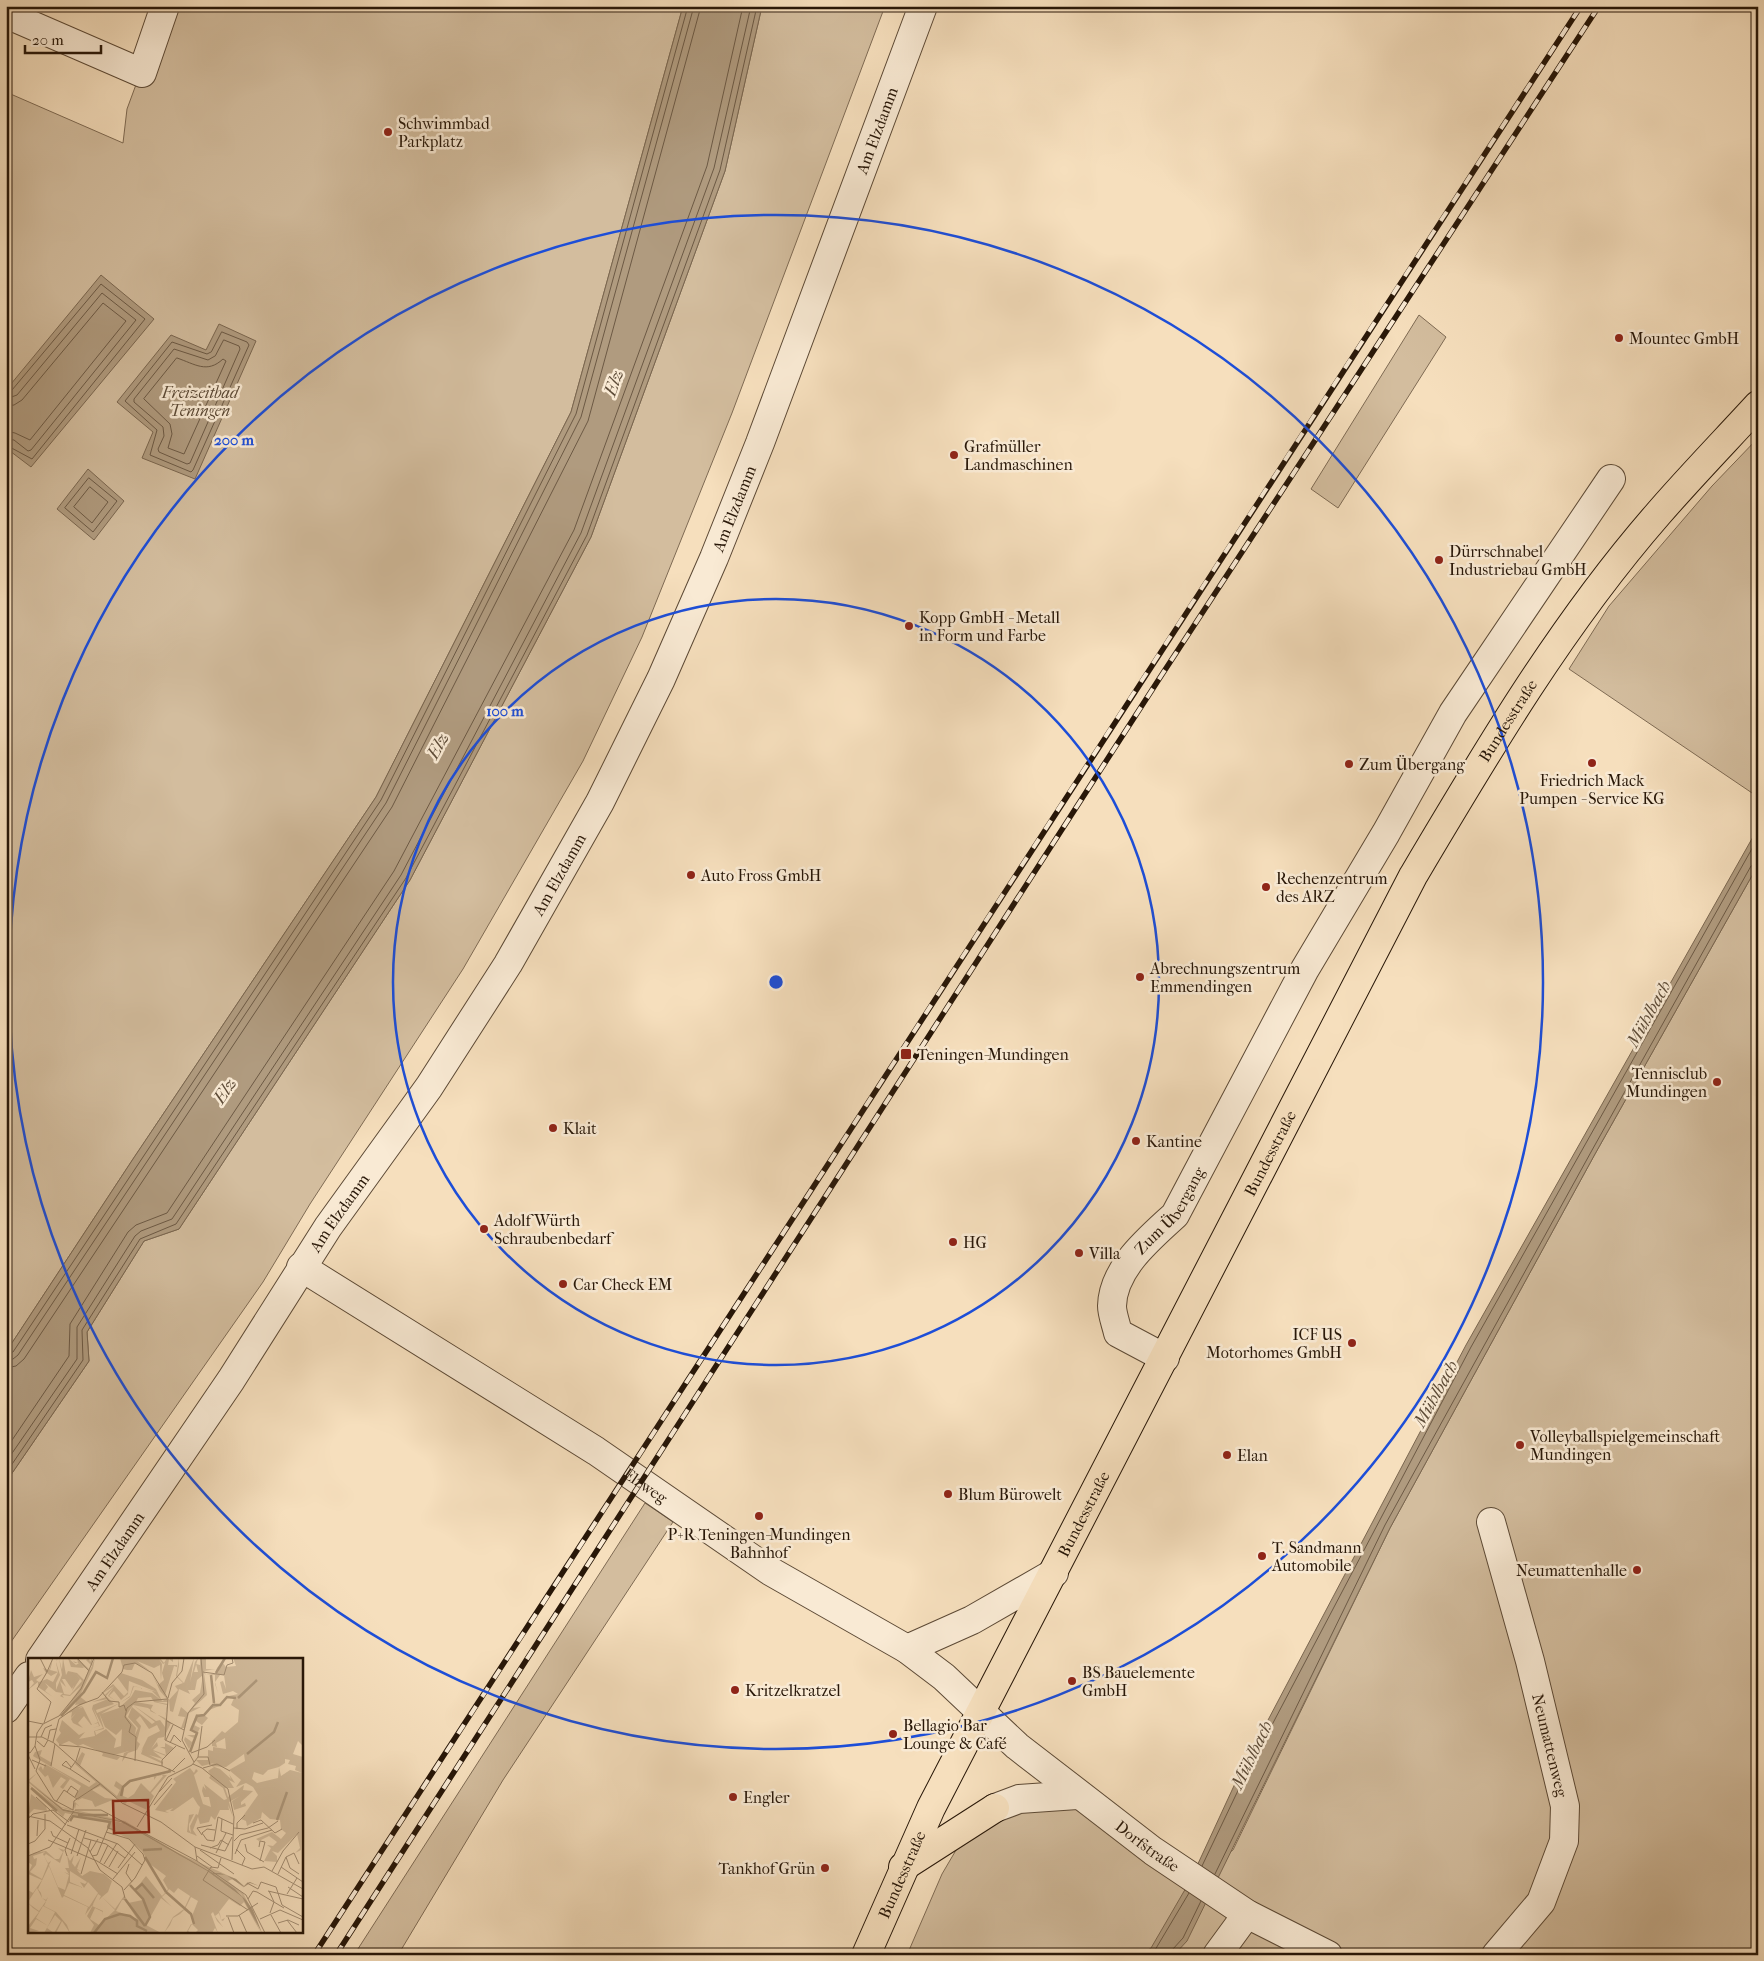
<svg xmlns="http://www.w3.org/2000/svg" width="1764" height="1961" font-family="'IM FELL French Canon',serif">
	<rect width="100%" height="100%" fill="#f6dfbd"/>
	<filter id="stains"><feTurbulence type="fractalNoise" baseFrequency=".004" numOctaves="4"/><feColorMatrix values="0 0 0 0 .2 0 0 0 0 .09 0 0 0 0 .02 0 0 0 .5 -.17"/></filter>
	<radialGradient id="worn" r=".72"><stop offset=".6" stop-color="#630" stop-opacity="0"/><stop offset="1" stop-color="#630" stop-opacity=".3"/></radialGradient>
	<path fill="#d3bd9e" stroke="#7e6a53" d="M165 6H683L571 412 376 797 133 1159 6 1352V92L123 143 127 109Z
		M762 6H885L732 413 642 637 583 761 463 969 310 1204 263 1282 6 1649V1482L89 1361 87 1332 144 1241 179 1229 410 880 591 537 725 171Z
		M1419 315 1446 337 1338 508 1311 489Z
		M1758 438V797L1569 669 1609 606 1712 486Z
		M1758 865V1955H907L942 1874 959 1845 1009 1808 1078 1809 1190 1881 1233 1850 1390 1528 1595 1154Z
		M645 1503 673 1522 503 1780 398 1955H354Z"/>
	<path fill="#b09b7f" stroke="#7a664f" d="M683 6H762L725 171 591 537 410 880 179 1229 144 1241 87 1332 89 1361 6 1482V1352L133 1159 376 797 571 412Z
		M101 275 154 319 31 467 6 448V390Z
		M219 324 256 341 195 479 142 458 153 432 117 402 171 335 206 350Z
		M88 469 124 501 94 540 57 509Z
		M1758 828V865L1595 1154 1390 1528 1187 1941 1174 1955H1141L1151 1948 1190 1881 1239 1775 1466 1345Z"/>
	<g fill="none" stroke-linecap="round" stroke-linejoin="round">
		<path stroke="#6c5944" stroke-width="1" d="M222 332 247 342 249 345 193 470 191 472 150 455 157 430 125 401 172 342 207 354 211 352Z
			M224 340 239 346 240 349 190 463 187 464 159 452 158 449 164 436 163 427 134 402V399L174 349 208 360 215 356Z
			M177 358C195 364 207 374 223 359L226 361 184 454 168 448 172 434 170 424 144 399Z
			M6 393 12 390 101 284 145 319 32 459 6 445
			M6 399 17 395 102 293 136 320 31 450 28 451 14 440 6 439
			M6 406 14 405 22 400 103 303 126 321 30 440 15 433 6 431
			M89 478 117 501 93 532 65 508Z
			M90 487 108 502 92 523 74 507Z
			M6 1354 13 1352 381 800 576 414 688 6
			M6 1361 13 1359 18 1355 386 803 581 417 694 6
			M6 1368 16 1366 24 1359 392 807 588 421 701 6
			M6 1449 69 1356 70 1324 128 1232 136 1225 167 1213 394 871 574 530 707 166 743 6
			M6 1462 77 1359V1327L135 1236 141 1231 172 1219 401 875 581 533 714 168 751 6
			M6 1473 83 1360 82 1330 140 1239 176 1224 406 878 587 535 720 170 757 6
			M1202 1866 1244 1778 1471 1347 1758 838
			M1215 1874 1385 1525 1591 1152 1751 866 1758 863
			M1149 1955 1155 1950 1189 1893
			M1171 1955 1172 1950 1183 1938 1201 1901"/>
		<g stroke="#5c4935" stroke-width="30">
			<g id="minor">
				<path d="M6 14 142 73 165 6"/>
				<path id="s1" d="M301 1267 596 1451 770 1571 907 1649 944 1677 1017 1746 1153 1851 1247 1914 1328 1955"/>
				<path id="s2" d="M1165 1358 1118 1333C1116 1324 1112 1314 1112 1306 1113 1268 1149 1239 1175 1215L1305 969 1386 833 1453 713 1611 479"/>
				<path id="s3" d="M1491 1522 1530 1661 1565 1806 1564 1841 1541 1902 1496 1955"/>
				<path d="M907 1649 972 1620 1054 1573"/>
				<path id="s4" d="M40 1660 231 1380 328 1227 429 1087 508 964 600 802 661 679 714 558 760 443 923 6"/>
				<path d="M6 1709 29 1676"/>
				<path d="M995 1808 1019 1799 1077 1795"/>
				<path d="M1217 1955 1247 1914"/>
			</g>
		</g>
		<g stroke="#281708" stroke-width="30">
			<g id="major">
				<path d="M903 1867 995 1808"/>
				<path id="s5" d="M866 1955 931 1808 1413 876C1487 751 1562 624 1658 514 1690 477 1724 442 1758 405"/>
			</g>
		</g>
		<use href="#minor" stroke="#f9ead4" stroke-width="28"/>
		<use href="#major" stroke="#f6dfbd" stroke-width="28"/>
		<g stroke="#281708" stroke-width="5.5">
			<path id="rail" d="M314 1955C737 1306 1157 655 1581 6
				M336 1955 1161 676 1599 6"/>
		</g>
		<use href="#rail" stroke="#f9ead4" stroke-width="4" stroke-dasharray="11" stroke-linecap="butt"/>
	</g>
	<g fill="none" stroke="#1d4ed8" stroke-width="2.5">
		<circle cx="776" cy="982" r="383"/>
		<circle cx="776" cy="982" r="767"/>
	</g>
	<g fill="#8f2418" stroke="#f9ead4" stroke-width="2">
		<circle cx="388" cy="132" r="5"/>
		<circle cx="1619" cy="338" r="5"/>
		<circle cx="954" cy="455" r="5"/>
		<circle cx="1439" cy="560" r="5"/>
		<circle cx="909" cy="626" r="5"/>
		<circle cx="1592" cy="763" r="5"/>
		<circle cx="1349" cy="764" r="5"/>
		<circle cx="691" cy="875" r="5"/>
		<circle cx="1266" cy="887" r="5"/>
		<circle cx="1140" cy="977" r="5"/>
		<rect x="900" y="1048" width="12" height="12" rx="2.5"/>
		<circle cx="1717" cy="1082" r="5"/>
		<circle cx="553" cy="1128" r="5"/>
		<circle cx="1136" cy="1141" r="5"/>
		<circle cx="484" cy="1229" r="5"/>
		<circle cx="953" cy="1242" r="5"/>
		<circle cx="1079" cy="1253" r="5"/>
		<circle cx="563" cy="1284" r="5"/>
		<circle cx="1352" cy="1343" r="5"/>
		<circle cx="1520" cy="1445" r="5"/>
		<circle cx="1227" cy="1455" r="5"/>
		<circle cx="948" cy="1494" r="5"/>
		<circle cx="759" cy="1516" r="5"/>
		<circle cx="1262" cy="1556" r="5"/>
		<circle cx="1637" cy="1570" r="5"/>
		<circle cx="1072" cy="1681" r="5"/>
		<circle cx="735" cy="1690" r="5"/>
		<circle cx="893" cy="1734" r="5"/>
		<circle cx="733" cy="1797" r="5"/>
		<circle cx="825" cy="1868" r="5"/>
	</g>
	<g text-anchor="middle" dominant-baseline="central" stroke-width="5" stroke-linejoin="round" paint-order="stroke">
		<g font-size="16" fill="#281708" stroke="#f9ead4" text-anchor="start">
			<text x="398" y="123">Schwimmbad<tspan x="398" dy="18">Parkplatz</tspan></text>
			<text x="1629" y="338">Mountec GmbH</text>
			<text x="964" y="446">Grafmüller<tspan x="964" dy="18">Landmaschinen</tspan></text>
			<text x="1449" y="551">Dürrschnabel<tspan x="1449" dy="18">Industriebau GmbH</tspan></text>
			<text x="919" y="617">Kopp GmbH - Metall<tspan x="919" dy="18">in Form und Farbe</tspan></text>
			<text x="1359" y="764">Zum Übergang</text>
			<text x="1592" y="780" text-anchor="middle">Friedrich Mack<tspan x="1592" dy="18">Pumpen - Service KG</tspan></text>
			<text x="701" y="875">Auto Fross GmbH</text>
			<text x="1276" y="878">Rechenzentrum<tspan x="1276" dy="18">des ARZ</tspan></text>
			<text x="1150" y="968">Abrechnungszentrum<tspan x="1150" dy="18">Emmendingen</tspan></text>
			<text x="917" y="1054">Teningen-Mundingen</text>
			<text x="1707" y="1073" text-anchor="end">Tennisclub<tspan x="1707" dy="18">Mundingen</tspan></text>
			<text x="563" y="1128">Klait</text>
			<text x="1146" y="1141">Kantine</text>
			<text x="494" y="1220">Adolf Würth<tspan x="494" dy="18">Schraubenbedarf</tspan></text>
			<text x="963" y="1242">HG</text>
			<text x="1089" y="1253">Villa</text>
			<text x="573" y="1284">Car Check EM</text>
			<text x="1342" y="1334" text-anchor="end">ICF US<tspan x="1342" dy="18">Motorhomes GmbH</tspan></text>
			<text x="1530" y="1436">Volleyballspielgemeinschaft<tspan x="1530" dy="18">Mundingen</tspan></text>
			<text x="1237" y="1455">Elan</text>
			<text x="958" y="1494">Blum Bürowelt</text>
			<text x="759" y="1534" text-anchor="middle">P+R Teningen-Mundingen<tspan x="759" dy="18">Bahnhof</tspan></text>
			<text x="1272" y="1547">T. Sandmann<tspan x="1272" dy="18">Automobile</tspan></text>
			<text x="1627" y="1570" text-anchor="end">Neumattenhalle</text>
			<text x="1082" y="1672">BS Bauelemente<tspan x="1082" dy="18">GmbH</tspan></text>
			<text x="745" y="1690">Kritzelkratzel</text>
			<text x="903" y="1725">Bellagio Bar<tspan x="903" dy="18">Lounge &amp; Café</tspan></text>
			<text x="743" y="1797">Engler</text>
			<text x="815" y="1868" text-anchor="end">Tankhof Grün</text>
		</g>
		<g font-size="16" fill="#281708" stroke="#f9ead4">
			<text stroke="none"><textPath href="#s4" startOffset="1752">Am Elzdamm</textPath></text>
			<text stroke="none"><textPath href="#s4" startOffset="1348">Am Elzdamm</textPath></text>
			<text stroke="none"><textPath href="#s5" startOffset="1392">Bundesstraße</textPath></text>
			<text stroke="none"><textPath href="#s4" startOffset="942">Am Elzdamm</textPath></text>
			<text stroke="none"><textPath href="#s5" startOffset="898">Bundesstraße</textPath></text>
			<text stroke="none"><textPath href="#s2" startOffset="195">Zum Übergang</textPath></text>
			<text stroke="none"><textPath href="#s4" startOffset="538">Am Elzdamm</textPath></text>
			<text stroke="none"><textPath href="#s1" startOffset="408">Elzweg</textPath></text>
			<text stroke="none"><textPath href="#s5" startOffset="492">Bundesstraße</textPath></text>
			<text stroke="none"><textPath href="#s4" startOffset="132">Am Elzdamm</textPath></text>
			<text stroke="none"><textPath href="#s3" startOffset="231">Neumattenweg</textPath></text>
			<text stroke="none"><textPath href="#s1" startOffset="1028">Dorfstraße</textPath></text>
			<text stroke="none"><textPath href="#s5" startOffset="88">Bundesstraße</textPath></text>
		</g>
		<g font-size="16" font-style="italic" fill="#5b4935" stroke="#f9ead4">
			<text x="200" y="392">Freizeitbad<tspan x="200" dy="18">Teningen</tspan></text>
		</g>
		<g font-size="18" font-style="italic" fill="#5e4c38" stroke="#f9ead4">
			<text transform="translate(614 383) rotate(-70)">Elz</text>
			<text transform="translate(438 746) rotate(-61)">Elz</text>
			<text transform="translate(1649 1014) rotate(-61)">Mühlbach</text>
			<text transform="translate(225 1091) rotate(-56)">Elz</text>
			<text transform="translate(1436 1394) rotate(-61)">Mühlbach</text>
			<text transform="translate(1252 1755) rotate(-64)">Mühlbach</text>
		</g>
	</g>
	<g transform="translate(28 1658)">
		<rect width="275" height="275" fill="#f6dfbd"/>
		<path d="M25 0 23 9 22 12 30 14 28 5 29 0H30L28 4 32 17 28 25V32L34 17 31 0 34 12 35 0 38 17 40 13 49 15 56 22 61 12 54 8 56 10 43 9 40 0 48 7 51 5H47L45 3 50 5 49 0 62 12 64 8 58 2 61 0 62 4 64 0V7L67 0 65 10 53 35 69 13 80 20 68 15 51 38 59 44 49 49 55 48 50 51 55 49 64 67 70 64 64 51 65 47 80 41 64 44 78 39 77 37 86 28 75 35 85 26 96 38 100 34 89 19 93 15 114 22 128 31 134 43 139 41 132 33 125 18 130 27 136 22 134 15 137 5 135 6 131 1 134 6 133 23 132 7 126 10 109 3 122 13 107 5 104 12H99L95 11 92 0H132L136 5 139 0H145V4L141 1 140 7H149V0V9L146 20 149 9 146 8 137 37 140 41V44H129L140 46 137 60 143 65 136 79 130 80 123 91 129 84 130 88 125 92 138 97 137 91 132 89H137V85L146 90 138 98 125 93 135 101 121 97 135 104V106L113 96 115 90 112 95 120 79 132 73 129 67 121 71 112 58 108 62 113 68 109 83 112 86 109 92 100 95 94 104 96 95 101 93 86 97 92 99 89 102 74 98 75 95 55 86 50 88 41 83 32 87 28 82 33 75 31 72 34 62 51 77 57 74 51 81 67 78 66 73 75 70 65 50 72 68 64 70 71 68 70 65 63 67 56 58 50 65 55 70 45 65 43 61 48 55 43 60 44 54 37 56 53 46 47 47 49 41 31 60 54 27 42 38 34 37 36 40 32 38 35 35 28 34 17 25 20 29 17 33 25 39 10 29V24L0 32 6 25 4 22 0 25 4 22 0 24 3 12 6 19 15 16 8 22 11 24 19 21 25 24 30 14 23 18 19 15 16 19 18 15 15 10 21 12ZM47 15 54 23 42 37 36 36 32 23 38 29 34 21H37L44 31 41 34 44 31 46 27 44 33 52 21ZM101 23 129 34 105 28 102 38 92 45 69 55 68 52 86 46 78 38 86 29 80 38 88 43 81 38 86 33 93 42 100 36ZM106 28 124 33 133 42 124 35 107 32 103 39 91 50 73 56 102 39ZM123 39 126 44 139 47 137 60 122 53 125 47 108 44 110 40ZM105 47 120 50 137 62V69L132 62 128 63ZM105 47 127 64 124 66 104 49 100 59 110 70 107 77 108 70 98 58ZM71 55 77 69 88 77 94 71 93 88 86 90 88 81 78 71 68 77 67 73 76 71ZM151 0V8L149 18 156 25 166 0 162 24 167 4 170 0 166 14H170L168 6 172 7V0L178 1V11H184L175 12 188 11 176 13 178 17 187 16 189 10 194 4 190 10 189 17 194 4 198 9 208 8 205 0H275V88L270 83 265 96 275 99 273 192 267 195 272 190 269 176 250 195 244 193 249 198V204L236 203 243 190 239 187 245 188 249 184 241 178 231 183 228 181 244 174 253 181 258 175 253 171 252 162 242 161 234 154 233 160 219 168 218 163 213 161 230 137 225 129 218 125 208 129 213 122 201 112 217 103 216 96 198 109 184 108 192 111 203 121 201 116 207 125 201 122 206 130H197L200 139 216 127 215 132 225 133 213 144V147L217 145 218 148 206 152 204 143 212 138 201 144 205 159 200 147 201 152H192L187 162 183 158 181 164 172 166 170 159 165 172 169 178 159 174 161 157 166 156 161 166V172L163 175 162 168 168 156 170 157 172 149 170 147 163 154 170 147 165 139 145 153H142L145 150 137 153 141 155 127 152 148 124 145 121 162 110 166 115 168 111 170 113 166 117 175 146 183 149 181 139H176L174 133 175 128 178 132 176 126 196 142 199 141 195 130 181 120 183 117 180 113 186 109 182 107 186 105 174 108 168 102H180V92L185 93V89L198 91 197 80 188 85 189 89 184 88V83L194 73 197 75 210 64 211 52 203 47 206 40 201 38 210 36 205 33 195 36 192 24 195 23 198 31 196 17H192L187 24 190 35 187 26V17H183L187 46 194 47 181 52 176 57 180 60 174 67 168 63 166 67 172 70 161 91 156 82 157 79 164 84 166 80 159 77H167L169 75 163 72 168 56 174 58 186 47 183 17H178L176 15 179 37 165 50 173 49 161 55 157 70H153L157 59 150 58 153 49 160 55 167 45 164 42 172 35 175 17 169 22 167 32H160L162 36 151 31 145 54 142 53 141 42 150 32 147 28 155 25 148 18ZM257 101 262 102 260 106 268 108 267 112 274 115 262 112 253 118 251 109 257 105ZM251 109 250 120 229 125 224 121 226 114 235 117 240 112ZM14 92 12 98 24 105 23 108 61 129 68 124 47 106 54 94 57 96 52 108 89 138 92 132 86 128 88 123 95 128 100 123 139 116 141 110 144 113 136 117H139L123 135 126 138 121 147 122 158 118 156 119 152 100 143 97 146 72 128 64 132 77 140 87 141 67 149 64 143 54 140 47 144 52 149 48 146 47 151 45 146 50 142 47 138 53 128 42 121 35 131 32 129 38 122 33 119 25 130 20 117 17 119 10 111 13 108 15 112 17 106 52 126 5 98 7 94ZM131 115 135 118 122 134 113 125 106 136 100 140 95 138 96 129 101 124 126 118V122ZM9 115 1 123 33 149 97 163 150 195 208 221 216 230 205 221 200 223 215 235 228 260 213 236 180 212 145 194 102 167 31 149 0 124V122ZM0 126 35 153 93 164 179 213 214 239 224 255 233 275 216 244 212 248 201 241 191 254 192 256 193 262 197 260 195 263 193 262 191 255 187 258 195 269 189 263 185 254 183 256 190 275 187 270 184 275H167L170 272 164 266 160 273 163 275H158L163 266H166L163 257 156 252 152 256 145 260 142 267 136 275 145 259 156 251 138 235 134 239 144 249 133 240 118 267 133 275H62L66 267 59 258 66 245 57 257 60 249 36 238 34 240 21 208 10 231 13 235 14 240 18 242 20 239 16 248 28 254 39 267 42 275 34 263 28 275H16L20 268 8 261 2 270 11 273 0 275V268L11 254 5 250 0 245 11 253 18 243 14 240 9 230 0 244V232L5 235 14 222 0 216 4 207 0 204V197L2 192 1 197 5 196 4 189 5 195 18 193 27 201H31L35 194 30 190 36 192 32 205 18 196 16 198 20 205 23 203 21 207 30 229 37 232 41 217 36 214 41 216 37 210H41L39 197 42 203 46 197 44 205 47 209 53 199 49 211 53 213 49 212 54 218 62 213 76 216 84 223 80 234 74 239 87 251 96 238 100 245 115 242 107 232 118 218 134 238 138 234 114 193 101 181 79 170 81 164 37 155 35 159ZM17 194 15 196 20 206 14 221 2 214 8 207 9 200 6 201 5 198ZM122 206 138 218 135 222 140 231 138 234ZM42 213 59 224 57 226 52 224 56 230 42 224ZM60 224 70 235 61 249 36 237 41 225 56 230ZM150 230 162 238 156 251 139 234 141 231 146 235ZM70 236 73 238 71 242 74 239 87 252 71 267 62 261 67 250 75 254 74 258 75 253 64 248ZM163 239 170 243 164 258 157 251ZM94 242H97L109 261 88 253ZM15 248 27 254 20 268 8 260ZM27 257 33 263 26 275 19 270ZM3 136 18 148 19 153 6 151 0 157Z" fill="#d3bd9e" fill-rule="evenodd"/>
		<path d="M0 124 35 151 96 164 185 215H192L208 221 216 228 219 225 222 224 231 228 222 225 216 229 198 217 186 216 207 231 218 242 225 252 234 275 214 239 179 213 93 164 35 153Z" fill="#b09b7f"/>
		<path fill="none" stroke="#b09b7f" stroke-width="2.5" d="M188 15 197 0M183 17 186 45M210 40 229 22M33 58 56 34 68 14 79 20 85 0M162 94 169 75 163 72 169 58 176 57 185 47H192L199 39 208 40M219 96 246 74 250 64M3 130 29 153M93 138 95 129 102 123 143 113M50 157H80M249 162 259 134M42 163 45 158 82 164 80 170M115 192 134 191M117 199 138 234M102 227 115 241 122 259 117 268M107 232 114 226 126 240M138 234 163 256 166 266M97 241 117 268M66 275 77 261 92 256 102 258 109 263V268L119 273"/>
		<path fill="none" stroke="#a48f75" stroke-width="1" d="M12 0 19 14 9 31 23 44 16 65M49 0 61 13M19 14 25 0M175 14 196 17 199 7 205 5 204 0M74 34 81 43 91 44V49L96 47 98 53M140 40 144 25 154 13 156 0M0 63 15 66M139 63 156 72M0 79H14L26 85 94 145 133 164 167 189 169 203 218 237 237 275M13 79 17 70 24 67M20 81 22 72 28 71M138 82 145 67M9 83 16 89 20 82M25 84 31 61 51 47 70 40 94 14 96 7 107 5 124 15 140 41 137 82 157 91M142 85 146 77 153 84M31 87 54 89 134 108 147 114M7 88 12 102 8 113 26 142 45 152M0 94 2 95 7 88 9 75 15 66 31 58 53 31 66 0M163 95 179 89 187 82M0 97 7 111M170 99H180L182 107M4 102 18 108M107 103 108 79 101 74 103 67 97 59 99 50 107 44 139 41M166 104 154 82 160 55 176 36 173 0M165 106 174 110 200 131 206 159 204 202M23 108 27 86M134 108V102L148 88M43 109 38 103 34 107 42 111 48 103 52 90M175 110 189 106 202 113M42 111 62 124M144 113 157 100M39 134 43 128 50 133 47 139M131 134 144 120M8 139 22 152M28 144 36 132 49 141M126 147 144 126M45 152 46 143 72 126M47 152H73L169 203M23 153 38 167M0 158 22 163 60 190 72 212 94 229 97 240M0 161 5 156 25 152 41 164M194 161 193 173 205 177M225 165 233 162 247 175 254 171M39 167 90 186 114 207M109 169 140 119 164 107 170 99 174 68M206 170 217 171 235 165M209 171V165L217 157M23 173 25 178 40 185M78 174 101 181 115 196 117 202 107 220 96 232M174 177 169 170 184 167M9 178 10 162M56 180 78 186 97 200M20 182 69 203 90 216M186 183 190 159 205 166M186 183 179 182 174 175 179 171 187 172M206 183 212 177 240 170 250 163M0 186 7 183 17 171V156M217 186 219 194 236 204M173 187 197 193 204 179M167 189 224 211 236 209 275 231M231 189 232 183 237 184 232 203M182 190 190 187 193 182 201 187M208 191 217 200 214 207M172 192 206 216M62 194 70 181M188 195 198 175M43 196 51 171M207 196 213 182 244 172M0 198 22 189 46 153M39 198 37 192 42 180M49 198 58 172M64 198 69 197 80 170 87 172 86 175M169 198 184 209M258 199 266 195 271 206M258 199 262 210 271 216M193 200 190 210 183 209 175 222 220 252M72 204 80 187M76 206 89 185M101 206 98 215 104 224M81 209 90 193M253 209 275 224M90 210 107 186M244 213 255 193 271 174M53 216 63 182M250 216 258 199M85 221 107 194M233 224 248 229 254 247 275 259M219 225 230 231 233 224M260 229 275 239M240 233 275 241M241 233 246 244 242 255M259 236 269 220M220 241 225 233 229 234 256 250M211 257 219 275M243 257 253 275M198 258H210L230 245M200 259 206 275M232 261 252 252 275 262M259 262 269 275M250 265 260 262 271 267"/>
		<path fill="#8f2418" fill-opacity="0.15" stroke="#8f2418" stroke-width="2.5" d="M120 142 121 174 86 175 85 143Z"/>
		<rect width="275" height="275" fill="none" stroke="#281708" stroke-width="2.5"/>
	</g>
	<circle cx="776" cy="982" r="8" fill="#1d4ed8" stroke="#f9ead4" stroke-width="2.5"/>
	<g font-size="15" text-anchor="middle" font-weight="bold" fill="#1d4ed8" stroke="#f9ead4" stroke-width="5" stroke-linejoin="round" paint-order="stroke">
		<text x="234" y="445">200 m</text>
		<text x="505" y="716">100 m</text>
	</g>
	<rect width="1764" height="1961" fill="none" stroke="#f6dfbd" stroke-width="25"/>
	<rect x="8" y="8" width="1749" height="1946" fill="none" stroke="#281708" stroke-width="2.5"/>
	<rect x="12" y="12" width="1739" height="1936" fill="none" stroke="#281708"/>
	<path d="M25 45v8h76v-8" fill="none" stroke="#281708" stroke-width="2.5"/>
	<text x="32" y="45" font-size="15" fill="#281708" stroke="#f9ead4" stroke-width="4" paint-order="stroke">20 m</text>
	<rect width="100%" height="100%" filter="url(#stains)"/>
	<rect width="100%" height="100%" fill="url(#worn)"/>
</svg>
